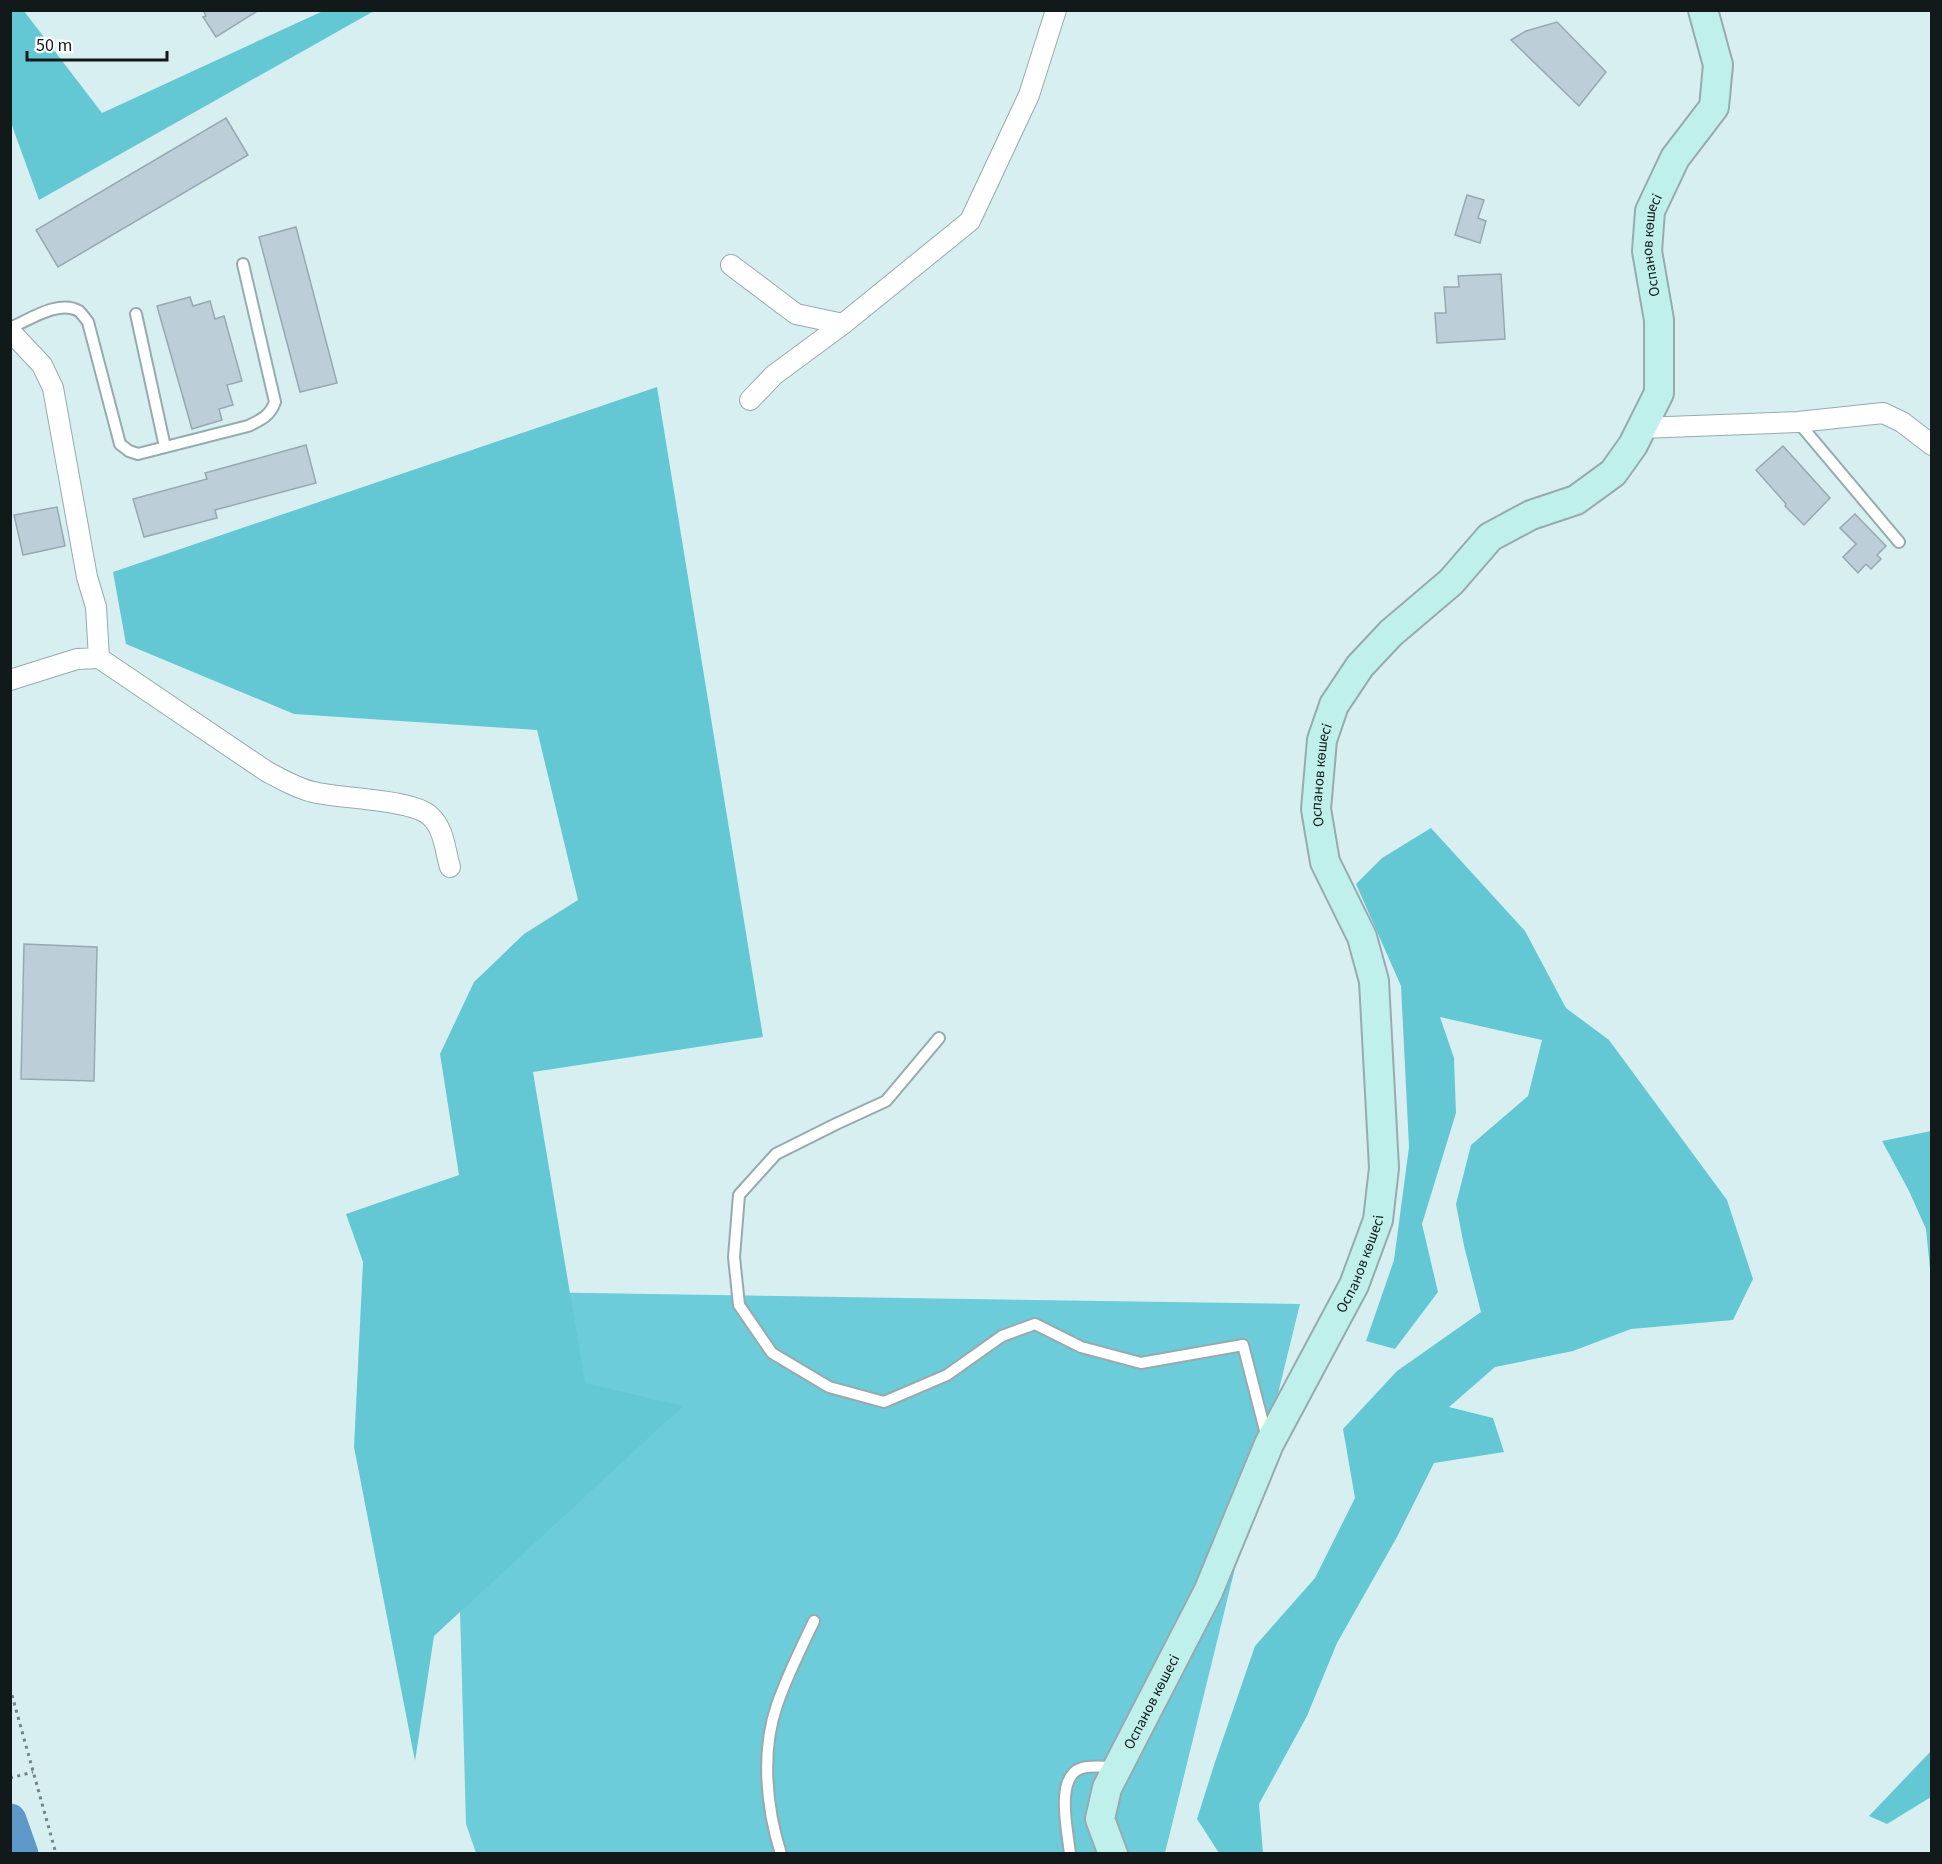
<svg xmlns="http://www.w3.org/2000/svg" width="1942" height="1864" font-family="'Source Sans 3',sans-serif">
	<rect width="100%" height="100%" fill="#d8eff2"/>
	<path fill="#6cccd9" d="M451 1291 1300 1304 1165 1853H476L466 1824Z"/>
	<path fill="#64c8d4" d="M11 10 24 11 102 113 323 11H374L39 200 11 123Z
		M657 387 763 1037 533 1072 585 1383 683 1406 434 1636 415 1761 354 1447 363 1262 346 1214 459 1175 440 1054 474 982 524 934 578 900 537 730 294 714 126 644 113 572Z
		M1431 828 1525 931 1566 1008 1609 1040 1727 1200 1753 1279 1733 1320 1631 1329 1573 1351 1495 1367 1449 1407 1493 1418 1504 1452 1434 1463 1397 1537 1337 1643 1307 1716 1259 1804 1263 1853H1219L1197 1819 1215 1762 1255 1646 1315 1578 1355 1498 1343 1429 1397 1371 1481 1312 1464 1246 1456 1204 1471 1145 1528 1096 1542 1040 1440 1017 1454 1058 1456 1113 1422 1224 1438 1292 1395 1349 1366 1341 1394 1260 1409 1147 1401 986 1356 884 1382 858Z
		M1931 1131H1932L1931 1279 1926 1229 1909 1191 1882 1141Z
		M1931 1751V1797L1887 1824 1869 1816Z"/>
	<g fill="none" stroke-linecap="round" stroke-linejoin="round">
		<path stroke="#5e98c8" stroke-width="33" d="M10 1820 22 1854"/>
	</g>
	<path fill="#bccfd8" stroke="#96a9b1" stroke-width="1.5" d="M203 10H259L216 37 203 17 206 16Z
		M1557 22 1606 72 1579 106 1511 40 1526 31Z
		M226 118 248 155 58 267 36 230Z
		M1467 195 1484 200 1478 218 1486 221 1480 243 1455 235Z
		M296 227 337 383 300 392 259 237Z
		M1501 274 1505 339 1437 343 1435 313H1446L1444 287H1459L1458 276Z
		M190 297 193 306 210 301 215 319 224 316 242 381 227 385 233 405 219 409 222 420 192 429 157 306Z
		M306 445 316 483 215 510 217 518 144 537 133 499 207 479 205 473Z
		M1783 446 1830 498 1804 525 1785 506 1786 504 1756 470Z
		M57 507 65 546 23 555 14 515Z
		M1855 514 1886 546 1877 555 1881 559 1871 569 1866 564 1858 573 1843 557 1856 544 1840 528Z
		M24 944 97 947 94 1081 21 1079Z"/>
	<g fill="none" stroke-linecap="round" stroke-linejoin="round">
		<g stroke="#96abae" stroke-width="14">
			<path id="lane" d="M136 314 165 447
				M10 328C29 320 59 299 79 311 82 314 85 318 88 322L120 444 129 451 138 454 248 426C261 420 270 416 275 402L243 264
				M1798 422 1899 542
				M939 1038 886 1101 836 1124 776 1154 739 1195 734 1257 739 1305 772 1353 829 1387 884 1402 947 1375 1002 1336 1035 1324 1081 1347 1141 1363 1243 1345 1267 1438
				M781 1854C766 1807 761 1751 777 1705 787 1676 801 1648 814 1621
				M1070 1854C1068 1832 1054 1776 1082 1768 1092 1765 1104 1767 1114 1767"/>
		</g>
		<g stroke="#96abae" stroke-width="22">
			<path id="street" d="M731 265 796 314 843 324 970 221 1029 95 1056 10
				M10 331 42 365 53 388 87 577 96 607 99 658
				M750 400 774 375 843 324
				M1641 428 1798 422 1883 413 1902 422 1932 445
				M10 680 77 659 99 658 266 771C281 779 296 788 313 792 341 799 413 799 430 816 444 828 445 850 450 867"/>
		</g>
		<g stroke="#96abae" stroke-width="32">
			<g id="secondary">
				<path id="s1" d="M1113 1854 1100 1819 1107 1788 1208 1592 1269 1444 1354 1285 1378 1220 1384 1168 1374 981 1362 937 1325 862 1316 809 1322 740 1334 705 1360 666 1391 633 1451 582 1490 537 1531 515 1576 500 1613 473 1633 445 1659 393V320L1647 251 1650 211 1675 158 1714 107 1718 65 1703 10"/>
			</g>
		</g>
		<path stroke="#748385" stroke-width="3" stroke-dasharray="3 4.5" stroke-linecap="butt" d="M10 1688 56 1854
			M10 1778 33 1772"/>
		<use href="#lane" stroke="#fff" stroke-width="10"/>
		<use href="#street" stroke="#fff" stroke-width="20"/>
		<use href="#secondary" stroke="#c0f0ec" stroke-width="28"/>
	</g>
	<g text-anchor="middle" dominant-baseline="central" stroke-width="4.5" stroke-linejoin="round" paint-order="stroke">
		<g font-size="15" fill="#11191a" stroke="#fff">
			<text stroke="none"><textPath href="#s1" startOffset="1840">Оспанов көшесі</textPath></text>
			<text stroke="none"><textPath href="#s1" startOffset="1156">Оспанов көшесі</textPath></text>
			<text stroke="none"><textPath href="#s1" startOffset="652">Оспанов көшесі</textPath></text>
			<text stroke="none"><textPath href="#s1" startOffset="166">Оспанов көшесі</textPath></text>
		</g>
	</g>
	<rect width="1942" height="1864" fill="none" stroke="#11191a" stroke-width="24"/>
	<path d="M27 51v9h140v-9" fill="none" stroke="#11191a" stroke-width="3"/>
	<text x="36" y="51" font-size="18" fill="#11191a" stroke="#ffffff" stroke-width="4.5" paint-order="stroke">50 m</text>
</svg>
